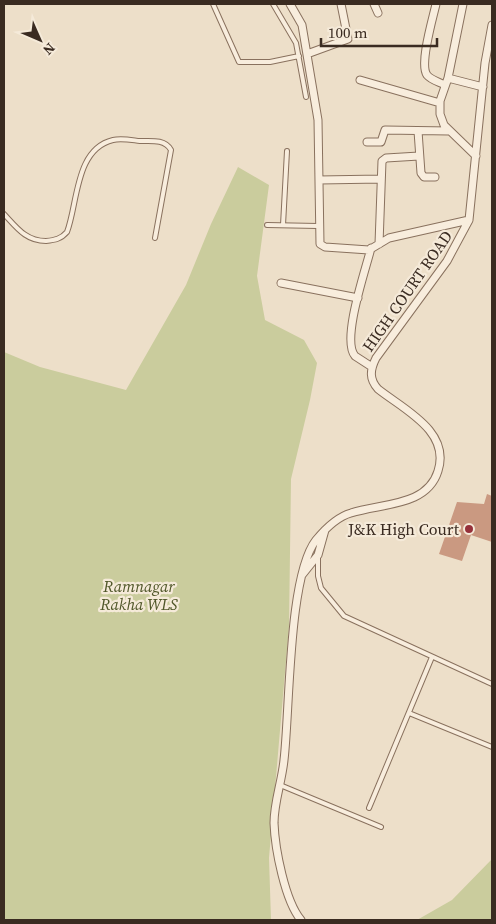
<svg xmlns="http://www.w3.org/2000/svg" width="496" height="924" font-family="'Source Serif 4',serif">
	<rect width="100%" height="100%" fill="#eddfc9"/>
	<path fill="#cacc9d" d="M238 167 269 185 257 276 265 320 304 340 317 363 310 400 291 479 289 626 269 858 271 920H4V352L40 367 126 390 186 285 211 224Z
		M492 859V920H417L452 900Z"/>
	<path fill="#ca9981" d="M487 494 492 496V542L471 535 462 561 439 554 457 502 484 504Z"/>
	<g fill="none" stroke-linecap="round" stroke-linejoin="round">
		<g stroke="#89715e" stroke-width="6">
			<path id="service" d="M213 4 239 62H270L299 56
				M273 4 296 43 306 97
				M4 214C17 228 26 241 46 241 55 240 61 239 67 232 78 203 75 149 113 140 121 138 131 140 140 141 151 141 165 139 171 150L155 238
				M267 225 318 226
				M283 225 287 151
				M318 557V576L321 588 344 616 492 684
				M409 713 492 747
				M280 785 381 827
				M369 808 432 657"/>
		</g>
		<g stroke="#89715e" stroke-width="9">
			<path id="minor" d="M290 4 302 25 318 120 320 244 325 247 369 250 389 238 469 220
				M374 4 378 13
				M436 4C433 18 419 64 427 75 431 80 439 82 445 85
				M463 4 448 78 440 101V114L444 125 476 156
				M307 54 348 39 341 4
				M448 78 483 87
				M360 80 440 103
				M418 131 421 173 424 177H435
				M367 142H381L385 130 449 131
				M319 180 381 179
				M379 244 382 161 386 158 419 156
				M371 248C366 269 341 340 355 356L372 367
				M281 283 358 298
				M302 575 318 555 325 530
				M301 920C285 901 275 849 274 823 274 802 282 781 284 760 290 710 288 576 316 540 325 529 337 517 351 513 381 503 427 507 438 471 451 431 403 409 378 389 369 379 370 370 376 358L447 261 469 220 485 63 492 25"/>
		</g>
		<use href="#service" stroke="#f8eddd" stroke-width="4"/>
		<use href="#minor" stroke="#f8eddd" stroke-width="7"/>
	</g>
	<circle fill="#96303a" stroke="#f5ead9" stroke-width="2" cx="469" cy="529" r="5"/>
	<g text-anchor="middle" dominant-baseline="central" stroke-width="4.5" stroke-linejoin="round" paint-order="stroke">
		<g font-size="16" fill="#3a2b21" stroke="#f5ead9">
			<text transform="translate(407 291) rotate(-55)">HIGH COURT ROAD</text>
		</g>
		<g font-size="16" fill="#3a2b21" stroke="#f5ead9" text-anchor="end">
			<text x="459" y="529">J&amp;K High Court</text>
		</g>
		<g font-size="16" font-style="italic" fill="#4f5628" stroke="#f5ead9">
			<text x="139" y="586">Ramnagar<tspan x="139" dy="18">Rakha WLS</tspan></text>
		</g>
	</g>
	<rect width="496" height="924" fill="none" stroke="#3a2b21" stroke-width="10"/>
	<g transform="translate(40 40) rotate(135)" stroke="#f5ead9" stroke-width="4" paint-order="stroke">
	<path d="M0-4L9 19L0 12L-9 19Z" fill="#3a2b21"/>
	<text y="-8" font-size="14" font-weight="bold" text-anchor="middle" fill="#3a2b21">N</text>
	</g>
	<path d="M321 38v8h116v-8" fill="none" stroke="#3a2b21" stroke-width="2.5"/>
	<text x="328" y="38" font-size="15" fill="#3a2b21" stroke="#f5ead9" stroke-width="4" paint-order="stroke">100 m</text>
</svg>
